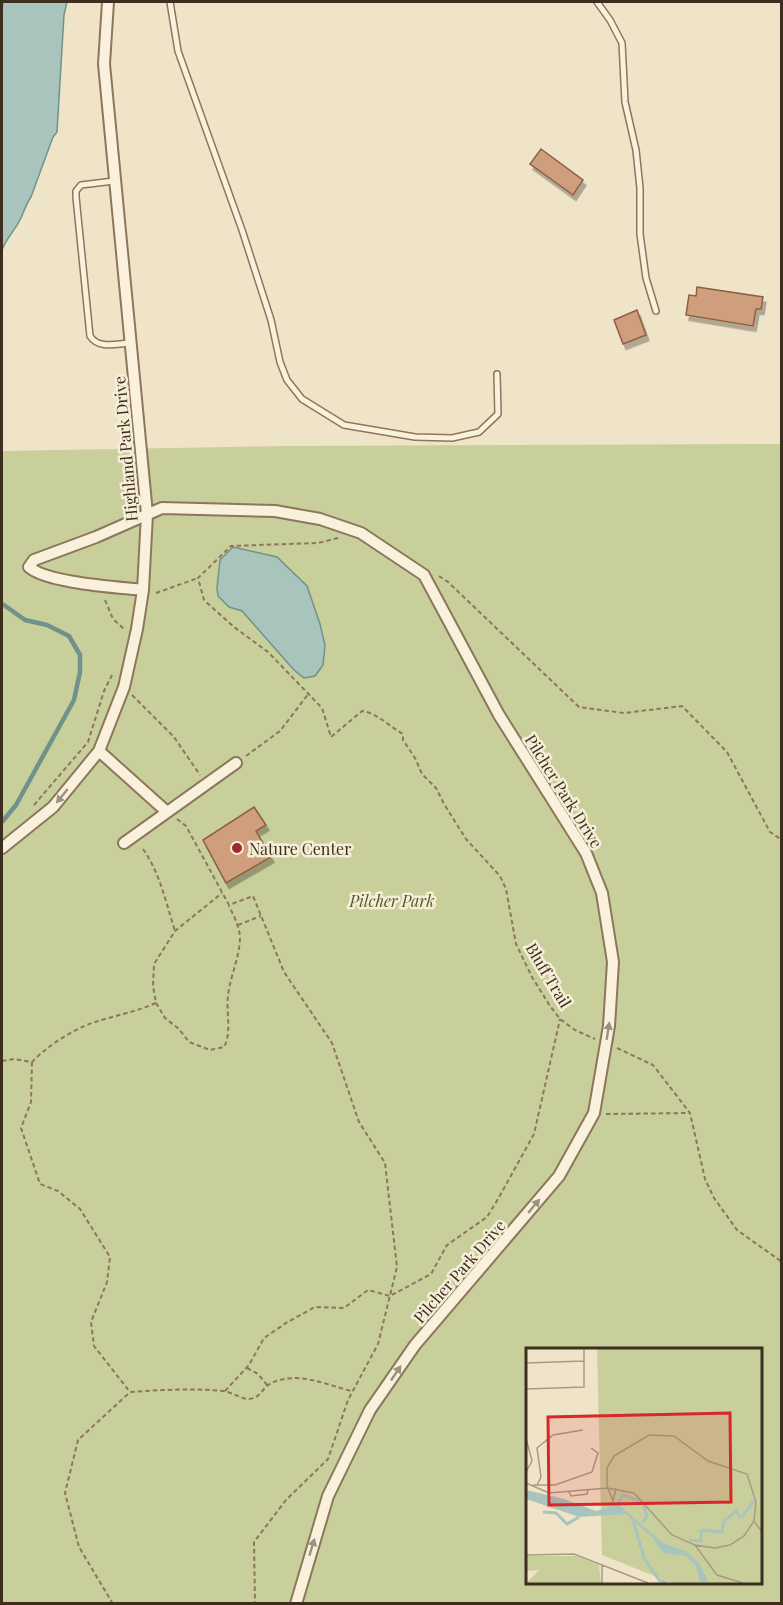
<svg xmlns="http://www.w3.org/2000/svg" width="783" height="1605" font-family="'Playfair Display',serif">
	<defs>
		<filter id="shadow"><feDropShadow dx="3" dy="5.5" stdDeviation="0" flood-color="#0004"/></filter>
	</defs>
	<rect width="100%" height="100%" fill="#f0e4c8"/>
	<path fill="#c9cf9b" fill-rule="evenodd" d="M781 444V1603H2V451L288 446ZM528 1350H760V1582H528Z"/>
	<path fill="#a9c4bc" stroke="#6f938a" stroke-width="1.5" d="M3 2H67L64 15 57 132 53 137 31 197C26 204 24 212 20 220 15 230 6 239 2 250V12Z
		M233 547 277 557 307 586 320 624 325 645 323 665 315 676 304 678 294 670 242 611 229 607 218 596 217 588 220 560Z"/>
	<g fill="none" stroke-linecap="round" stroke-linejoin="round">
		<path stroke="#6f938a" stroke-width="4.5" d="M2 822 16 805 74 700 80 672V655L69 636 47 625 25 620 4 605"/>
	</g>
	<path fill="#cf9f7d" stroke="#8d5f41" stroke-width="1.5" filter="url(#shadow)" d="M541 149 583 180 573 195 530 164Z
		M697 287 763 297 761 309H756L753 326 686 315 689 295 696 296Z
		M637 310 646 335 623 344 614 320Z
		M254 807 266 825 256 831 271 857 226 883 203 840Z"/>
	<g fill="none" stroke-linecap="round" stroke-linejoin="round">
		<g stroke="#8d765c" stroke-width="8">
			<path id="lane" d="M170 2 178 51 242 230 271 320 280 362 287 380 302 399 344 425 415 437 452 438 479 432 498 414 497 374
				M597 2 610 20 622 43 625 102 636 150 640 188V234L646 278 656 311
				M114 181 81 185 76 191V197L90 336C98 349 116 344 130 343"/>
		</g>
		<g stroke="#8d765c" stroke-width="14">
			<path id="street" d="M143 590C116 587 47 583 29 567L34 560 96 537 162 508 275 511 320 519 361 533 424 575 499 715 586 853 602 893 613 962 609 1026 594 1113 559 1176 415 1345 370 1410 328 1496 296 1604
				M99 751 167 812
				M124 843 236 763
				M2 848 53 807 99 751 124 687 137 629 143 590 147 514 104 64 108 2"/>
		</g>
		<path stroke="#8d765c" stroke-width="2" stroke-dasharray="4.5 3" stroke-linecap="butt" d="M338 538 318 543 231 546 198 578 204 600 234 627 268 652 322 708 331 737 362 711C377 713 389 726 403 734V740L415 758 422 774 436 788 444 804 466 839 500 876 506 889 516 944 532 977 550 1006 560 1019 575 1030 595 1039
			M439 576 448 582 579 707 624 713 682 706 727 752 770 832 782 840
			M156 593 198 578
			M105 600 113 619 124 629
			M132 695 174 737 200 775
			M246 756 280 731 309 693
			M34 805 88 742 104 691 113 673
			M177 819 186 826 229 905 253 896 284 972 332 1043 359 1122 385 1163 397 1267 378 1344 348 1400 328 1459 286 1500 254 1542 255 1604
			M143 849C160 873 166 903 175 931
			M238 925 261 916
			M156 1003 165 1018 179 1029 189 1042 210 1050 224 1047C232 1032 226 1013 228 996 230 976 240 957 240 937 239 926 234 916 229 906
			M617 1048 653 1065 690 1113 705 1179 714 1198 737 1230 782 1262
			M2 1061 14 1059 32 1062C46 1047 72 1030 92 1023 113 1016 135 1012 156 1003L153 986 154 964 175 931 222 893
			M32 1062 31 1102 21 1128 40 1184 58 1191 80 1209 110 1257 107 1282 91 1322 94 1346 130 1392C161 1390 191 1388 223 1391 232 1392 241 1399 249 1399 261 1398 262 1388 271 1383 298 1371 324 1384 351 1391
			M606 1114 690 1113
			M247 1368 258 1374 267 1385
			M225 1391 249 1365 264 1338 286 1323 315 1307 344 1308 368 1290 390 1296 431 1274 447 1245 487 1217 498 1199 534 1134 560 1019
			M113 1604 79 1547 65 1493 78 1440 129 1393
			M780 1604 782 1603"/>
		<use href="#lane" stroke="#faf1dc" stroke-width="5"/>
		<use href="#street" stroke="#faf1dc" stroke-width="10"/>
	</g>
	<defs><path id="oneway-solid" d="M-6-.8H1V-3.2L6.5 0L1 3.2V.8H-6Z" transform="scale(1.5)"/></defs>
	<g fill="#9c907e">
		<use href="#oneway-solid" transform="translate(62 796) rotate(129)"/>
		<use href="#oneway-solid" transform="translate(608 1031) rotate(-81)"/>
		<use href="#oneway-solid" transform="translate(534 1206) rotate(-50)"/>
		<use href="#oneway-solid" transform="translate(396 1373) rotate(-56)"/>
		<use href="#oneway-solid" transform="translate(312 1547) rotate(-73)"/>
	</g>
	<circle fill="#9e2a2b" stroke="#f7eed8" stroke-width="2" cx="237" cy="848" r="6"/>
	<g text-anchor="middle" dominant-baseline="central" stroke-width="5" stroke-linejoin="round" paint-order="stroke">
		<g font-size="16" fill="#3d2e20" stroke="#f7eed8">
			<text transform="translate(125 449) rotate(-95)">Highland Park Drive</text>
			<text transform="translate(564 791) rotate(58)">Pilcher Park Drive</text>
			<text transform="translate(549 975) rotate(59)">Bluff Trail</text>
			<text transform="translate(459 1271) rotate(-49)">Pilcher Park Drive</text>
		</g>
		<g font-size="16" fill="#3d2e20" stroke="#f7eed8" text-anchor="start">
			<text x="249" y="848">Nature Center</text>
		</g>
		<g font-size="16" font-style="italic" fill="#4d5a26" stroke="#f7eed8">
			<text x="392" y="900">Pilcher Park</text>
		</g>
	</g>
	<g transform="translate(526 1348)">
		<rect width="236" height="236" fill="#f0e4c8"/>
		<path d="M71 0H235V235H146L76 207ZM0 208H50L73 217 75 235H0L13 222 0 223Z" fill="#c9cf9b"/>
		<path d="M0 142 38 151 70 163 92 156 137 195 162 204 173 215 183 235 174 233 170 218 160 208 137 205 125 188 100 166 53 169 0 151Z" fill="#a9c4bc"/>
		<path fill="none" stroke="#a9c4bc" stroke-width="3" d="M92 156 97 147 114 153M17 164 30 165 41 176 53 169M216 169 228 153M107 172 118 210 133 232 141 235M117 174 121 168 117 157M176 182 196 184 198 173 210 163 215 170M163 192 175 193V182"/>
		<path fill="none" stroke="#a89b85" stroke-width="1.5" d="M0 15 58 13M0 41 58 39V0M0 90 6 113 0 124M0 135 23 145 81 140 108 145 146 187 169 197 191 227 217 235M7 137H29L66 124 72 105 65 100M11 137 15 129 11 100 27 87 57 82M90 140 87 153 81 138V120L88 108 123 87 148 88 182 113 221 126 230 154 228 173 236 184M43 144 45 148 61 146 62 142M169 197 189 200 204 197 218 188 228 173M0 207 48 206 122 235M76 235V216"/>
		<path fill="#d62828" fill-opacity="0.15" stroke="#d62828" stroke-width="3" d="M204 65 205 154 23 157 22 69Z"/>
		<rect width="236" height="236" fill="none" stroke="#3d2e20" stroke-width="3"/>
	</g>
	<rect width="783" height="1605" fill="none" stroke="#3d2e20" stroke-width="6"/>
</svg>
